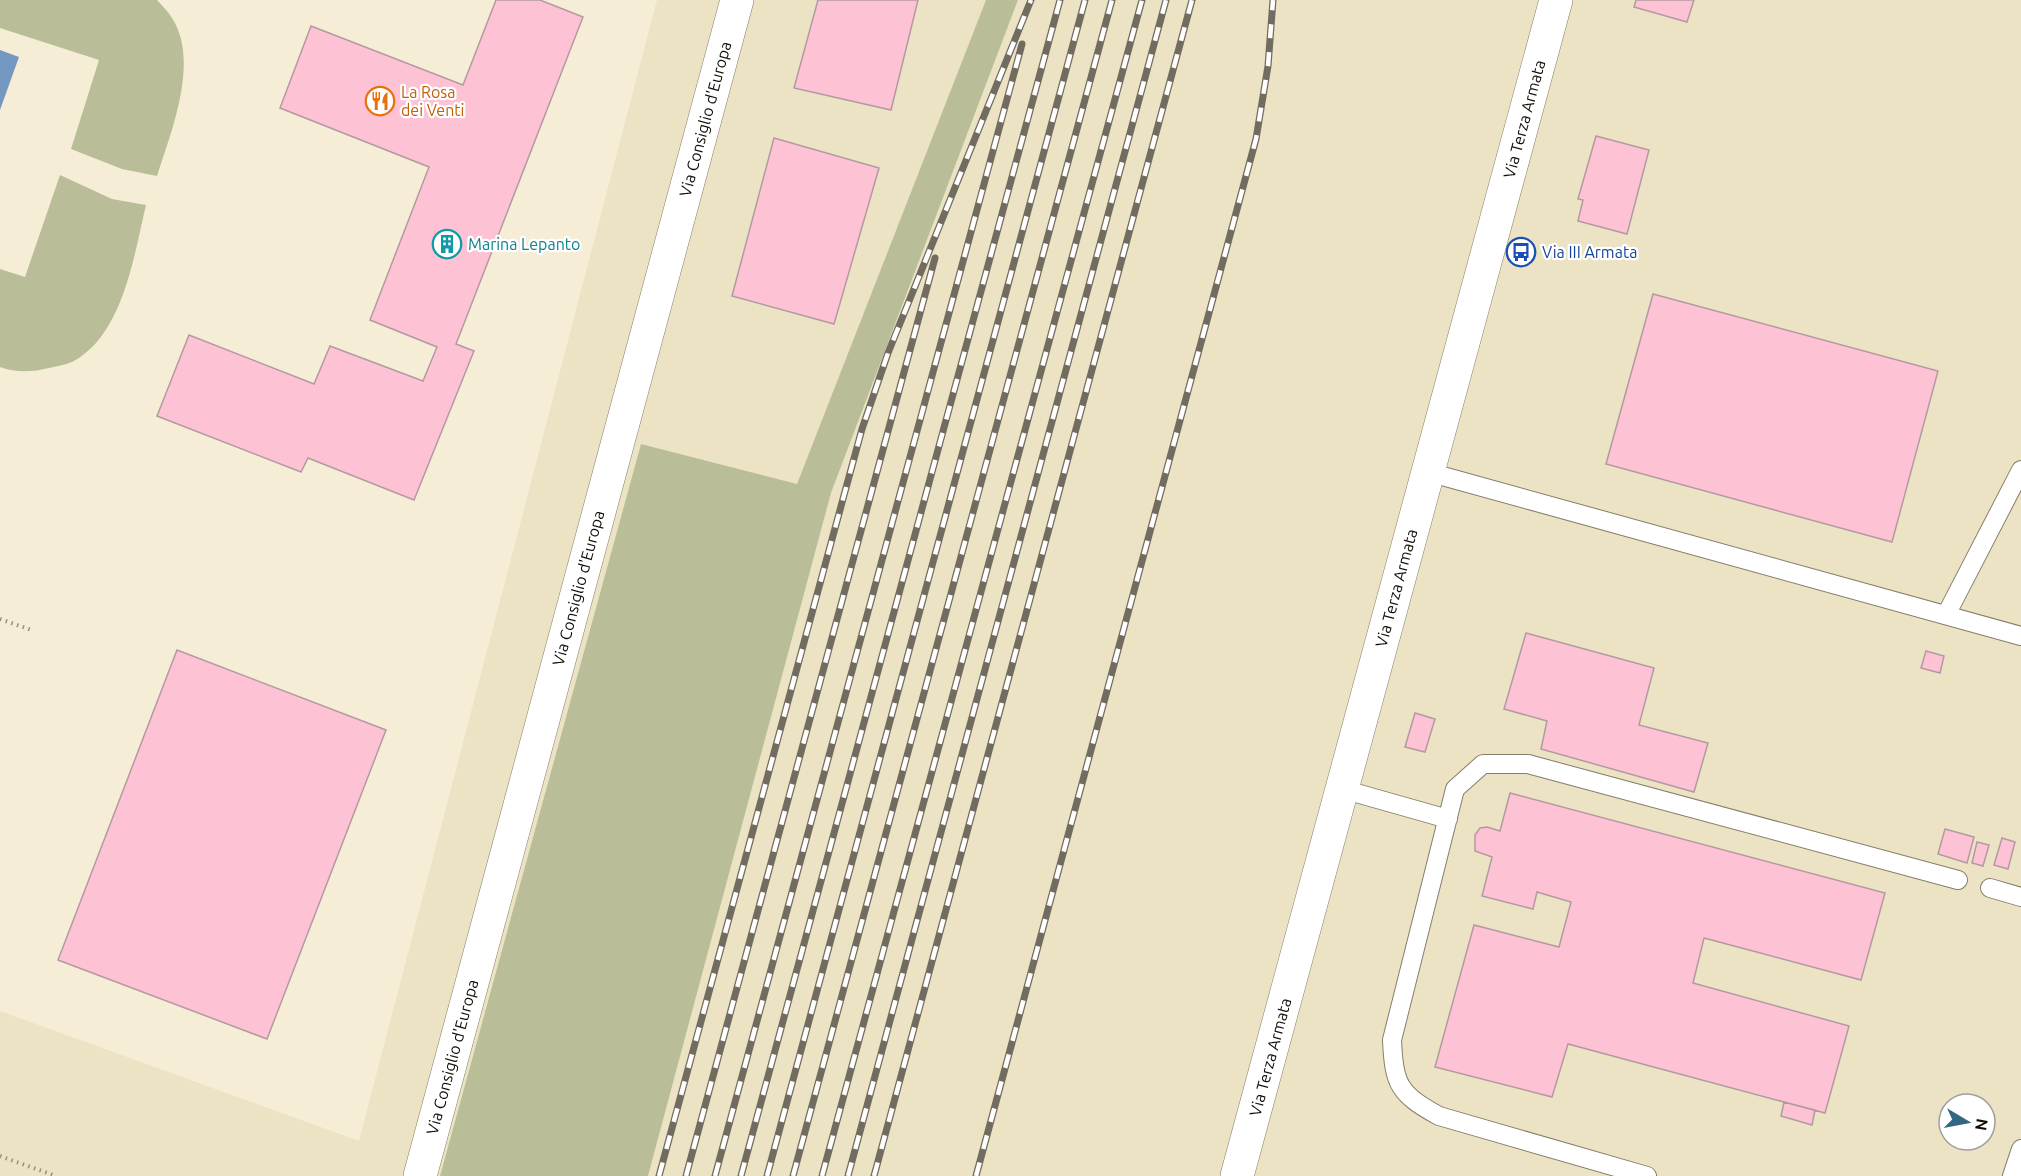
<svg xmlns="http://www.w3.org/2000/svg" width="2021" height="1176" font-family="Ubuntu,sans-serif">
	<rect width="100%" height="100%" fill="#f5edd6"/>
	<path fill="#ece2c4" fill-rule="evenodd" d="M657 0H986L797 484 641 444 440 1176H0V1011L359 1141Z
		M1018 0H2021V1176H648L831 493ZM1949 1104H1985V1140H1949Z"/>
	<path fill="#b9be98" d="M0 0H157C162 6 168 11 172 18 200 61 171 132 157 176L122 169 71 149 99 60 0 28Z
		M986 0H1018L831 493 648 1176H440L641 444 797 484Z
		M60 175 112 199 146 205C134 255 123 336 72 362 65 365 56 366 49 368 33 372 16 373 0 367V269L25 277Z"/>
	<path fill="#7498c1" d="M0 50 19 57 0 110Z"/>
	<path fill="#fec2d5" stroke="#b39aa1" stroke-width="1.5" d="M496 0H540L583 17 456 344 474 351 414 500 308 458 301 472 157 416 189 335 314 384 330 346 423 381 437 347 370 320 429 167 280 108 311 26 463 85Z
		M818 0H918L891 110 794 88Z
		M1636 0H1694L1687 22 1634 7Z
		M1596 136 1649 150 1627 234 1578 221 1583 200 1578 199Z
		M774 138 879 168 834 324 732 296Z
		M1653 294 1938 371 1892 542 1606 464Z
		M1526 633 1654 668 1639 725 1708 743 1694 792 1541 749 1547 721 1504 709Z
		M177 650 386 730 267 1039 58 960Z
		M1926 651 1944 656 1940 673 1921 668Z
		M1415 713 1435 719 1425 752 1405 747Z
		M1510 793 1885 893 1861 980 1704 938 1693 983 1849 1026 1825 1113 1568 1044 1552 1097 1435 1067 1474 925 1559 947 1571 902 1537 892 1533 909 1482 896 1492 857 1475 851V835L1480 828 1487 827 1500 831Z
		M1945 829 1974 837 1967 863 1938 854Z
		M2002 838 2015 842 2008 869 1994 865Z
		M1977 842 1989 845 1983 866 1972 863Z
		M1784 1102 1815 1110 1812 1125 1781 1116Z"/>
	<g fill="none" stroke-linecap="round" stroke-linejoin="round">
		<g stroke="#857e69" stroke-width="20">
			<path id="service" d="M1428 472 2021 636
				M1946 615 2021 470
				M1342 789 1448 819
				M1990 888 2021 897
				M1647 1176 1439 1116C1399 1094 1394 1085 1392 1040L1455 789 1483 764H1528L1958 880
				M2012 1176 2021 1149"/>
		</g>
		<g stroke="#857e69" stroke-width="34">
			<path id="minor" d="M420 1176 737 0
				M1237 1176 1556 0"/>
		</g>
		<path stroke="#969181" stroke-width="4" stroke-dasharray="1.5 4.5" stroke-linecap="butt" d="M0 619 34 631
			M0 1156 56 1176"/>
		<use href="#service" stroke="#fff" stroke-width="18"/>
		<use href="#minor" stroke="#fff" stroke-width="33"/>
		<g stroke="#716c5f" stroke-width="7">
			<path id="rail" d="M659 1176 862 429 888 353 1031 0
				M686 1176 935 258
				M715 1176 1022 44
				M741 1176 1060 0
				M767 1176 1085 0
				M793 1176 1112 0
				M822 1176 1142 0
				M848 1176 1166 0
				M874 1176 1192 0
				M976 1176 1256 139 1268 66 1273 0"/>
		</g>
		<use href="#rail" stroke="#fff" stroke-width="4.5" stroke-dasharray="14" stroke-linecap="butt"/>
	</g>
	<defs>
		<g id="restaurant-ring" transform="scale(1.5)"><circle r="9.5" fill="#fff" stroke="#e8710a" stroke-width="1.5"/><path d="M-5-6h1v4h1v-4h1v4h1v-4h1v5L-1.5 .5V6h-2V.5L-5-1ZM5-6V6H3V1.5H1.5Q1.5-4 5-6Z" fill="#e8710a"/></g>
		<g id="building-ring" transform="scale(1.5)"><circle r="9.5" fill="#fff" stroke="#0f9aa8" stroke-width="1.5"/><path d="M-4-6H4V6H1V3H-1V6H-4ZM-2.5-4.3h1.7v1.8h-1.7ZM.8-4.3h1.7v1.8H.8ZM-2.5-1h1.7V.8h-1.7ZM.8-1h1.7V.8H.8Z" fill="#0f9aa8"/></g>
		<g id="bus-ring" transform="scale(1.5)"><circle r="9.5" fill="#fff" stroke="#1a4fb4" stroke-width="1.5"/><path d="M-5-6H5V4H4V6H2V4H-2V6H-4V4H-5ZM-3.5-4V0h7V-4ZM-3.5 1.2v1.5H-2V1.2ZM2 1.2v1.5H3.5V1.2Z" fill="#1a4fb4"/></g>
	</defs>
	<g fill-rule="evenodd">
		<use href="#restaurant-ring" x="380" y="101"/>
		<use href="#building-ring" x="447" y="244"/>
		<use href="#bus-ring" x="1521" y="252"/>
	</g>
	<g text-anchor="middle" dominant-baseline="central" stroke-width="4.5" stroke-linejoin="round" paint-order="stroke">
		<g font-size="16" fill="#c56008" stroke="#fff" text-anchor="start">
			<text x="401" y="92">La Rosa<tspan x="401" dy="18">dei Venti</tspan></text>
		</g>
		<g font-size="16" fill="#100e07" stroke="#fff">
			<text transform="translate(705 119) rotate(-75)">Via Consiglio d'Europa</text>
			<text transform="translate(1524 119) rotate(-75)">Via Terza Armata</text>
			<text transform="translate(578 588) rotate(-75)">Via Consiglio d'Europa</text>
			<text transform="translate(1396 588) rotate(-75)">Via Terza Armata</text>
			<text transform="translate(452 1057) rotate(-75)">Via Consiglio d'Europa</text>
			<text transform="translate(1270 1057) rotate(-75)">Via Terza Armata</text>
		</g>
		<g font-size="16" fill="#0d838f" stroke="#fff" text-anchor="start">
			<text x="468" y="244">Marina Lepanto</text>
		</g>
		<g font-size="16" fill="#164399" stroke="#fff" text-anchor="start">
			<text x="1542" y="252">Via III Armata</text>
		</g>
	</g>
	<g transform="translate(1967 1122) rotate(100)"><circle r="28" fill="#ffffff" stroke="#9f9f9c" stroke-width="1.5"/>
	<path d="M0-4.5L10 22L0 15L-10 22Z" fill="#316782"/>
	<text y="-9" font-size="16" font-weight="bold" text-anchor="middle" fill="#100e07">N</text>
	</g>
</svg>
